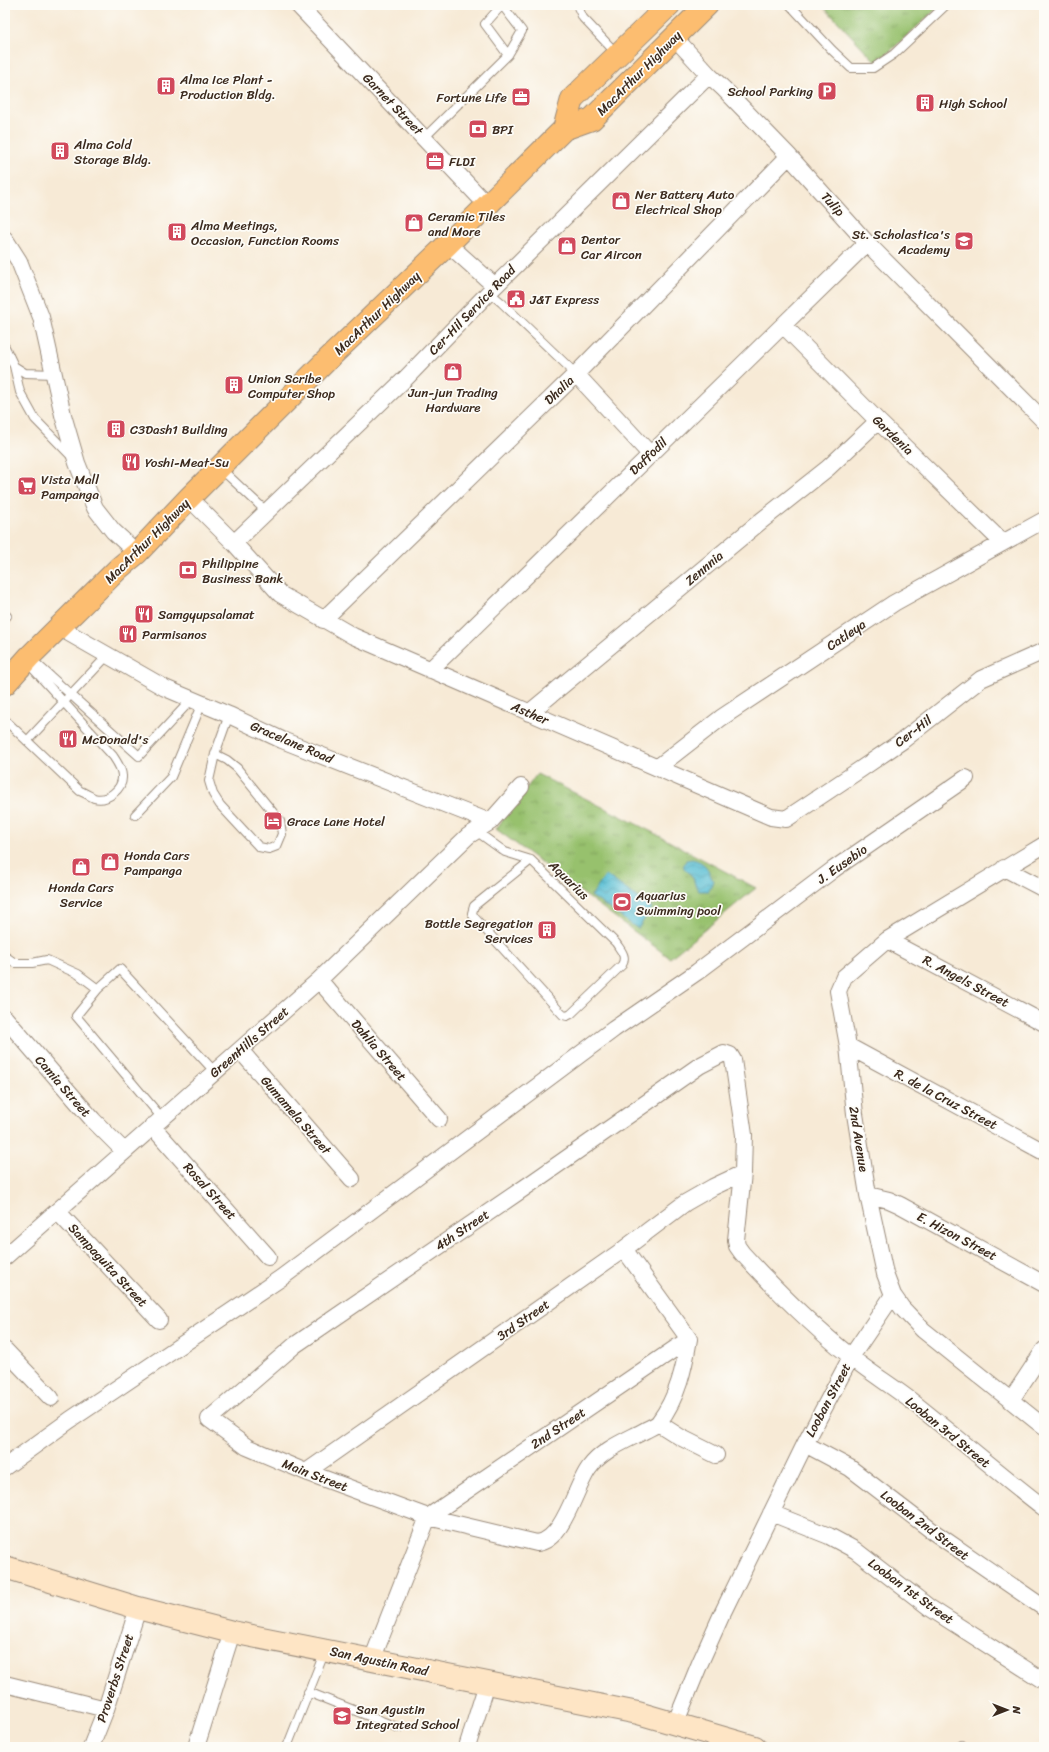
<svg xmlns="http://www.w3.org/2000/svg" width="1049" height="1752" font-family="Sriracha,sans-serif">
	<defs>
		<pattern id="grass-tufts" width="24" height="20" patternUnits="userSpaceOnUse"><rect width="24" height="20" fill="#97c16d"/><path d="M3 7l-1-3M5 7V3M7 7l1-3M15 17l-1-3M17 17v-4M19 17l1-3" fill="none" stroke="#7c9d59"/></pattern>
		<pattern id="water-waves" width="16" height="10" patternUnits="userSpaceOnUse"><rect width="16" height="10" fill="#56bdd3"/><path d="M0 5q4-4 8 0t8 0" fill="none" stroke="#489aab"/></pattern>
	</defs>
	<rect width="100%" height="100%" fill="#fdfcf7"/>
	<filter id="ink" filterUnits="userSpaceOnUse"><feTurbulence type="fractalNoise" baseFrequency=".025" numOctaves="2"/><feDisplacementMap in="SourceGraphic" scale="8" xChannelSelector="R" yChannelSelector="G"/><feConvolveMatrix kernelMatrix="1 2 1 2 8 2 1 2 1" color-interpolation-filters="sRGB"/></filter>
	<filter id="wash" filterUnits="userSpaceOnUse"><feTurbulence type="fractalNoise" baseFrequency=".012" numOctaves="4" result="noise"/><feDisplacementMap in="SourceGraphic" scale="16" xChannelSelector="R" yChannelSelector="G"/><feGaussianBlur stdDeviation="0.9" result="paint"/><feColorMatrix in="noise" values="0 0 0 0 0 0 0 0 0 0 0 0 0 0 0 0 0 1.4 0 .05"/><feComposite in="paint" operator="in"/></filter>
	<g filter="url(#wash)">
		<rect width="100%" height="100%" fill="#f7ead6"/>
		<path fill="url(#grass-tufts)" stroke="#697646" d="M822 5H941L877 63Z
			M537 774 650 831 756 888 670 958 496 829Z"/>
		<path fill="url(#water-waves)" stroke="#487478" d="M692 859C706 862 708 869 713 881L709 891H699L695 885 693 877 683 867 686 860Z
			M606 875 652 908 638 929 591 896Z"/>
	</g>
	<g filter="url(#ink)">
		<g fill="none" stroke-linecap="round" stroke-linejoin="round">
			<g stroke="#998a7a" stroke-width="10">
				<path id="lane" d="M502 5 485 24 508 55
					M577 5 583 18 617 54
					M790 5 832 50 851 68H873L894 54 946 5
					M425 137 508 55 522 31 502 5
					M489 292 502 303 576 374
					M5 347 14 366 25 373 54 374
					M14 366 20 392 35 419 72 457
					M220 468 267 512
					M5 614 7 616
					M29 657 139 756 192 699
					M5 720 80 791C85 793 90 796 94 798 107 802 123 789 122 776 122 769 117 762 113 756L26 661
					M27 741 108 655
					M215 754 227 760 237 768 280 821 282 834 277 846 269 849 259 847 220 805 213 794 209 781 215 754 229 715
					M135 815 171 777 202 703
					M476 831 505 852 531 860 616 943C621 951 627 956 622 965L571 1014 567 1016 563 1015 474 917 472 913 474 906 531 860
					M5 956 15 963H32L47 960 78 974 98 989 76 1016 162 1118
					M98 989 120 969 215 1072
					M308 1692 399 1728
					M287 1747 325 1651
					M959 1747 962 1745"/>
			</g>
			<g stroke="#998a7a" stroke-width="18">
				<path id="street" d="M298 5 487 205
					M674 37 709 75 724 89 789 156 867 243 1044 421
					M5 239 19 261 41 317 63 415 77 463 95 508 113 531 137 553
					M448 244 495 286
					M783 325 878 421 1003 543
					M576 374 650 454
					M189 498 234 543 280 594 353 636 771 817 786 819 858 771 902 741 981 679 1044 651
					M234 543 406 378 495 286 709 75
					M323 620 576 374 789 156
					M60 628 165 688 229 715 282 740 490 822
					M430 670 867 243
					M529 713 761 521 828 468 878 421
					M658 767 721 718 894 603 1044 520
					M1044 845 887 940 844 977 838 991 848 1046 855 1114 868 1195 885 1274 893 1295 902 1308 923 1330 1044 1427
					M1004 868 1044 889
					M887 940 1044 1023
					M319 980 439 1119
					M5 1018 93 1120 124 1151
					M848 1046 1044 1152
					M240 1050 352 1179
					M152 1126 268 1257
					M868 1195 889 1200 900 1205 1044 1284
					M57 1211 159 1320
					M624 1249 689 1339C684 1368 678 1397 659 1422 656 1426 649 1428 644 1431 625 1441 602 1450 589 1468 575 1487 564 1540 537 1543L428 1517 306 1472 247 1447 209 1419 295 1345 530 1184 699 1066 724 1053 730 1055 733 1060 744 1135 743 1173 736 1240 737 1246 742 1253C776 1290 811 1325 850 1356 870 1373 893 1386 914 1403 957 1437 1000 1474 1044 1508
					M5 1257 319 980 468 836 490 822 521 787
					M5 1350 51 1398
					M1011 1400 1044 1350
					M658 1423 680 1437 716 1455
					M805 1444 850 1468 935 1533 1044 1608
					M5 1467 70 1420 281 1278 614 1029 697 972 834 869 966 778
					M306 1472 624 1249 685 1203 713 1187 743 1173
					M771 1513 829 1536 855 1550 930 1608 1044 1681
					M372 1660 428 1517 689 1339
					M5 1684 106 1709
					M675 1724 700 1663 722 1614 805 1444 851 1357 893 1295
					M91 1747 106 1709 138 1608
					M196 1747 232 1632
					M467 1747 487 1684"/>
			</g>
			<g stroke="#998a7a" stroke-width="24">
				<path id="secondary" d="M5 1567 138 1608 232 1632 638 1713 755 1747"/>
			</g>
			<g stroke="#998a7a" stroke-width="24">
				<path id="highway" d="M564 129 572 99 669 5
					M5 684 29 657 119 568 137 553 189 498 328 359 448 244 564 129 592 119 707 5"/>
			</g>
			<use href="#lane" stroke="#fff" stroke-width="8"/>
			<use href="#street" stroke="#fff" stroke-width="16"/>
			<use href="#secondary" stroke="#fee5c5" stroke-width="22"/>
			<use href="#highway" stroke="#fcbd6f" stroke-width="22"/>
		</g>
	</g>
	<defs>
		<g id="building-square" transform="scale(1)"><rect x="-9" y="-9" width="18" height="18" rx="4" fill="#d1495b" stroke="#fdfcf7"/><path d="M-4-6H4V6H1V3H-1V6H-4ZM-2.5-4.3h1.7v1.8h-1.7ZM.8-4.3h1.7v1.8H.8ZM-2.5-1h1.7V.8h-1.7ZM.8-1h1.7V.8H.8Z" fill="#fff"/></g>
		<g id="parking-square" transform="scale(1)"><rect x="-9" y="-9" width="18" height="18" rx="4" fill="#d1495b" stroke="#fdfcf7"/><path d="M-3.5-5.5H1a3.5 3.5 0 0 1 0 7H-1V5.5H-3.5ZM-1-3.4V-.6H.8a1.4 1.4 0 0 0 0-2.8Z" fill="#fff"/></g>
		<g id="office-square" transform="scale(1)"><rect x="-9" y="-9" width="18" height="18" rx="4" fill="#d1495b" stroke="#fdfcf7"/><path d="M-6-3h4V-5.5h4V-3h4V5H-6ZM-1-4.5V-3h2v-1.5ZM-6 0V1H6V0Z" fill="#fff"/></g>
		<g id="bank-square" transform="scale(1)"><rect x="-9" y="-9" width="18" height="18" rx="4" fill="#d1495b" stroke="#fdfcf7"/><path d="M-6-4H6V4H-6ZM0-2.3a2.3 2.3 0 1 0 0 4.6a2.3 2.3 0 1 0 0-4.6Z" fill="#fff"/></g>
		<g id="shop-square" transform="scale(1)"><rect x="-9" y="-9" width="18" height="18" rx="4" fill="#d1495b" stroke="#fdfcf7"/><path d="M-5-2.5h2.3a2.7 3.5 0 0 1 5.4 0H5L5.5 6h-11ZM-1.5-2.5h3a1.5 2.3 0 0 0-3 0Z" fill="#fff"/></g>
		<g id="school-square" transform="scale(1)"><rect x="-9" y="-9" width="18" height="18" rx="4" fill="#d1495b" stroke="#fdfcf7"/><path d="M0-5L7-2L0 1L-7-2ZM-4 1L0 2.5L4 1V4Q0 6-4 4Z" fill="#fff"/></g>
		<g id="civic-square" transform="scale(1)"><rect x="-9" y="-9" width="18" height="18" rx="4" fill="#d1495b" stroke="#fdfcf7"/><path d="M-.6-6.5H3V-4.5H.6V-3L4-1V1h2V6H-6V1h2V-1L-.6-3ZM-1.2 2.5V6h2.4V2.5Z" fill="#fff"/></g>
		<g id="restaurant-square" transform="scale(1)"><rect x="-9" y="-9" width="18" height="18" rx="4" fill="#d1495b" stroke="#fdfcf7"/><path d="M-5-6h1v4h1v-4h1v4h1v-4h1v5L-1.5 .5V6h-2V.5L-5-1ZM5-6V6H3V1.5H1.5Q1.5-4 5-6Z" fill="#fff"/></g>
		<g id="supermarket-square" transform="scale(1)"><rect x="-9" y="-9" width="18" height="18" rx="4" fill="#d1495b" stroke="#fdfcf7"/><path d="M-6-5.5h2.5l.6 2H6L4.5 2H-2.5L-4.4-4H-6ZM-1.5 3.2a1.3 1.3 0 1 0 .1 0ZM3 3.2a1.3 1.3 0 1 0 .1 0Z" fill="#fff"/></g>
		<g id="hotel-square" transform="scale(1)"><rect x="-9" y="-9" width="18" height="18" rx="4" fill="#d1495b" stroke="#fdfcf7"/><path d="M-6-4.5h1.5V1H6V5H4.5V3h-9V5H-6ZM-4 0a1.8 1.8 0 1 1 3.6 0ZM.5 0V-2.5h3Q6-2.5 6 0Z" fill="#fff"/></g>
		<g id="stadium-square" transform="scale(1)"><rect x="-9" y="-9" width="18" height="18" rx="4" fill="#d1495b" stroke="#fdfcf7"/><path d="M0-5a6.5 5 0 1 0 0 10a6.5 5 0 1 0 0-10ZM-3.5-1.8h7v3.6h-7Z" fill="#fff"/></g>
	</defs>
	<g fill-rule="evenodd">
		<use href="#building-square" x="166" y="86"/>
		<use href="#parking-square" x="827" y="91"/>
		<use href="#office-square" x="521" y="97"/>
		<use href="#building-square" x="925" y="103"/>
		<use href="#bank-square" x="478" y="129"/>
		<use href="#building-square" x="60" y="151"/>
		<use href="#office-square" x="435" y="161"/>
		<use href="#shop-square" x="621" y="201"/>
		<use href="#shop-square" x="414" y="223"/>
		<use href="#building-square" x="177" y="232"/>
		<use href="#school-square" x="964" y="241"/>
		<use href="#shop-square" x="567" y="246"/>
		<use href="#civic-square" x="516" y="299"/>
		<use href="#shop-square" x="453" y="372"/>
		<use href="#building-square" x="234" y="385"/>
		<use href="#building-square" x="116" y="429"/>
		<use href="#restaurant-square" x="131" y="462"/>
		<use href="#supermarket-square" x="27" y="486"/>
		<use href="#bank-square" x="188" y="570"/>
		<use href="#restaurant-square" x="144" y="614"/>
		<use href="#restaurant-square" x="128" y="634"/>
		<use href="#restaurant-square" x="68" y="739"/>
		<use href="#hotel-square" x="273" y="821"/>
		<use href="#shop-square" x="110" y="862"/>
		<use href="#shop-square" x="81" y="867"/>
		<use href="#stadium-square" x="622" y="902"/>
		<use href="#building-square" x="547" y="930"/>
		<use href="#school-square" x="342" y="1716"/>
	</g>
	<g text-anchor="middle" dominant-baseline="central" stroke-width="3.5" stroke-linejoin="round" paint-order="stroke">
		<g font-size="13" fill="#3b2a1e" stroke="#fdfcf7">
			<text transform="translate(639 73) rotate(-45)">MacArthur Highway</text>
			<text transform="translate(393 104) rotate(46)">Garnet Street</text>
			<text transform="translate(833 204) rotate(48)">Tulip</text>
			<text transform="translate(472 310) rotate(-46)">Cer-Hil Service Road</text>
			<text transform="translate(377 313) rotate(-44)">MacArthur Highway</text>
			<text transform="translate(559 390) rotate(-44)">Dhalia</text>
			<text transform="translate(893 435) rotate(44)">Gardenia</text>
			<text transform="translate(648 456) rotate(-44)">Daffodil</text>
			<text transform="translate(147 541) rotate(-45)">MacArthur Highway</text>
			<text transform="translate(704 568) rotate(-40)">Zennnia</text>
			<text transform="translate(846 635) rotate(-34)">Catleya</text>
			<text transform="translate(530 713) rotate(23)">Asther</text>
			<text transform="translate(913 731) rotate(-37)">Cer-Hil</text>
			<text transform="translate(292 742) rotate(23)">Gracelane Road</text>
			<text transform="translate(842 864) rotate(-35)">J. Eusebio</text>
			<text transform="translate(569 880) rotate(44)">Aquarius</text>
			<text transform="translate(966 981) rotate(28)">R. Angels Street</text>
			<text transform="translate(249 1042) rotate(-41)">GreenHills Street</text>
			<text transform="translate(379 1050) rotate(49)">Dahlia Street</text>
			<text transform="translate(63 1086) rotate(49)">Camia Street</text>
			<text transform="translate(946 1099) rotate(28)">R. de la Cruz Street</text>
			<text transform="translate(296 1115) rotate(49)">Gumamela Street</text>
			<text transform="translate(859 1139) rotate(81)">2nd Avenue</text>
			<text transform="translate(210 1191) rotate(48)">Rosal Street</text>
			<text transform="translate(462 1230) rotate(-34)">4th Street</text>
			<text transform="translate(957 1236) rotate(28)">E. Hizon Street</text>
			<text transform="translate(108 1265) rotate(47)">Sampaguita Street</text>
			<text transform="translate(523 1320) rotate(-35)">3rd Street</text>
			<text transform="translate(828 1400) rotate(-62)">Looban Street</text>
			<text transform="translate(558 1428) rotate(-34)">2nd Street</text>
			<text transform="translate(948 1432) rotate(39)">Looban 3rd Street</text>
			<text transform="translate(315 1475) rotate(21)">Main Street</text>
			<text transform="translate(925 1525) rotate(37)">Looban 2nd Street</text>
			<text transform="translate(911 1591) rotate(36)">Looban 1st Street</text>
			<text transform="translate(379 1661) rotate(12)">San Agustin Road</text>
			<text transform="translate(115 1678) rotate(-72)">Proverbs Street</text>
		</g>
		<g font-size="13" fill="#3b2a1e" stroke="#fdfcf7" text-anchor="start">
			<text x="180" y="79">Alma Ice Plant -<tspan x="180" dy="15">Production Bldg.</tspan></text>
			<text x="813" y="91" text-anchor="end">School Parking</text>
			<text x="507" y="97" text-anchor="end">Fortune Life</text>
			<text x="939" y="103">High School</text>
			<text x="492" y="129">BPI</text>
			<text x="74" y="144">Alma Cold<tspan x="74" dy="15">Storage Bldg.</tspan></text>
			<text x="449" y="161">FLDI</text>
			<text x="635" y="194">Ner Battery Auto<tspan x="635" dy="15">Electrical Shop</tspan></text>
			<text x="428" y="216">Ceramic Tiles<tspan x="428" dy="15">and More</tspan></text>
			<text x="191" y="225">Alma Meetings,<tspan x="191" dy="15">Occasion, Function Rooms</tspan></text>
			<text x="950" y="234" text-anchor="end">St. Scholastica's<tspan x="950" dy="15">Academy</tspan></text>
			<text x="581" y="239">Dentor<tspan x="581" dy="15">Car Aircon</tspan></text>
			<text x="530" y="299">J&amp;T Express</text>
			<text x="248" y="378">Union Scribe<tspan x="248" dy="15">Computer Shop</tspan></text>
			<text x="453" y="392" text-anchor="middle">Jun-jun Trading<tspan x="453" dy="15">Hardware</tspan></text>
			<text x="130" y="429">C3Dash1 Building</text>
			<text x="145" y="462">Yoshi-Meat-Su</text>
			<text x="41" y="479">Vista Mall<tspan x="41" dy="15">Pampanga</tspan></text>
			<text x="202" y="563">Philippine<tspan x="202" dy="15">Business Bank</tspan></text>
			<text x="158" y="614">Samgyupsalamat</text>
			<text x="142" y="634">Parmisanos</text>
			<text x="82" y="739">McDonald's</text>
			<text x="287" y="821">Grace Lane Hotel</text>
			<text x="124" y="855">Honda Cars<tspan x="124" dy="15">Pampanga</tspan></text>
			<text x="81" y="887" text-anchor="middle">Honda Cars<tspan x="81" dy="15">Service</tspan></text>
			<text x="636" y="895">Aquarius<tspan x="636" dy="15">Swimming pool</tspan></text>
			<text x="533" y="923" text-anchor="end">Bottle Segregation<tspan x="533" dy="15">Services</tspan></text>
			<text x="356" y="1709">San Agustin<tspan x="356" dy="15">Integrated School</tspan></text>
		</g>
	</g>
	<rect width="1049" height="1752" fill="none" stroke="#fdfcf7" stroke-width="20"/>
	<g transform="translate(1007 1710) rotate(90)" stroke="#fdfcf7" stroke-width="3" paint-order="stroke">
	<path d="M0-3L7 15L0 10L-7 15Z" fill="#3b2a1e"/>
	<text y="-6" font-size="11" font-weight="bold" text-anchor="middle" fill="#3b2a1e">N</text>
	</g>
</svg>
